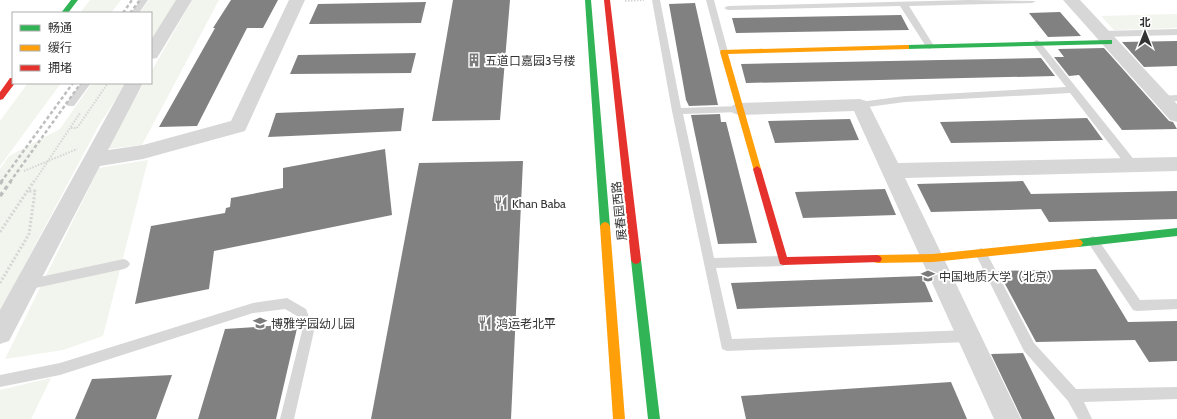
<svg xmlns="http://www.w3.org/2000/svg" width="1177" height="419" font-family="Cabin,'Noto Sans SC',sans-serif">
	<rect width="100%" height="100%" fill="#fff"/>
	<path fill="#f1f5ed" d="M90 0H121L111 13H80Z
		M149 0H178L151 43V13H140Z
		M192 0H219L142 145 106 149 144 83H151V72Z
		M1177 14V28L1114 30 1101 16Z
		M28 83H61L0 166V121Z
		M92 83H126L99 125 0 311V169L9 156 60 129Z
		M148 160 103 336 63 350 5 359 99 168Z
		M51 378 31 419H0V390Z"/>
	<path fill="#818181" d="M231 0H278L263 28H247L197 126 159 127 215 28H213Z
		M453 0H510L500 120 432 121Z
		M426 2 421 23 309 24 318 4Z
		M695 3 718 105 689 106 686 100 669 4Z
		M1060 12 1081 36 1048 37 1029 13Z
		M901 15 909 30 736 33 732 18Z
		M1177 41V66L1144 67 1122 42Z
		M1104 48 1169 121 1173 122 1177 129 1122 130 1079 75 1069 76 1054 57H1064L1058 49Z
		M416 53 411 73 290 74 298 55Z
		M1041 58 1055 76 746 83 741 64Z
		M404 108 401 131 268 137 276 113Z
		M720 114 721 122H726L757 243 718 244 691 115Z
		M1087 118 1103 140 951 143 940 122Z
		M850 119 859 140 775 143 768 121Z
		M385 149 392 215 214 251 209 289 135 304 151 226 225 213 226 208 230 207 231 198 283 188V168Z
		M523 161 511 419H371L419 163Z
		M1023 181 1031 194 1177 191V219L1049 222 1041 209 931 212 917 184Z
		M885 189 896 215 803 218 795 192Z
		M1096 269 1128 322 1177 321V361L1149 362 1135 340 1036 342 998 271Z
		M922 276 933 302 737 309 731 283Z
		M298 324 276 419H198L225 329Z
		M1023 353 1055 419H1022L991 354Z
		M172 375 156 419H75L92 379Z
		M951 382 967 419H746L741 396Z"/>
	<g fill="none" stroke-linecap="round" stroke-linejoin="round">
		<path stroke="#d6d6d6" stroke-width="2" stroke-dasharray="1.5 1.5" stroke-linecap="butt" d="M625 1 644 0
			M71 128H77L108 83
			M24 171 77 149
			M34 182 80 113"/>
		<path stroke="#d6d6d6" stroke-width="3" stroke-dasharray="2 2" stroke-linecap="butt" d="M0 232 34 181
			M0 283 29 234 35 191H28"/>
		<path fill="#d7d7d7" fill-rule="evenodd" d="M140 0H148L139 13H131Z
			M652 0H660L681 108 739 106 744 109 739 112 683 114 714 258 783 256 787 258 789 261 787 264 783 266 716 268 732 339 969 330 974 332 975 336 974 340 969 342 727 351 722 349 672 111Z
			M706 0H714L728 52 727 54H721L720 52Z
			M969 0 1036 1 1032 3 909 6 934 46 930 49 927 48 900 6 728 10 724 8 728 6Z
			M1177 29V35L1102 37 1098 34 1102 31Z
			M1036 40 1039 41 1136 162 1137 165 1136 168H1128L1070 93 905 102 860 108 855 105 860 102 905 96 1066 87 1032 43Z
			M81 83H91L74 106H68L66 104Z
			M1177 95V101L1161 102 1156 99 1161 96Z
			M1093 236 1097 238 1140 300 1177 299V309L1137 311 1133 310 1087 241 1089 238Z
			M981 248 985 250 1034 343 1076 389 1177 387V399L1084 402 1092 419H1078L1068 401 1024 351 975 253 977 250Z
			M124 259 128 261 130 264 128 267 124 269 26 290 22 289 20 285 22 281 26 280Z
			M287 298 306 309 314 331 294 419H280L302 331 297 316 285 309 253 313 60 375 0 387V375L60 363 253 303Z"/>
		<path fill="#d7d7d7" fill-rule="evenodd" d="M176 0H192L157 58 151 59V40Z
			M289 0H305L245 131 143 159 100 166 9 341 0 344V310L125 83H143L108 150 143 145 231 121Z
			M1063 0H1080L1177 104V122L1170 120Z
			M860 99 866 101 869 105 898 163 1177 157V171L905 178 1021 419H994L854 111 739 115 733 113 730 109 733 105 739 103Z"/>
		<path fill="#30b455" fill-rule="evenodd" d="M71 0H78L68 13H61Z
			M585 0H591L610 226 608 229H602L600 226Z
			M1109 40H1112V44L906 49 902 47 906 45Z
			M1177 228V236L1078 247 1075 246 1073 243 1075 240 1078 239Z
			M636 256 639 257 641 260 660 419H648L631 260 633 257Z"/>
		<path fill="#ff9f0a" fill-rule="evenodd" d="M906 45H909V49L728 54 761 169 757 172 754 171 720 52 721 50Z
			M605 222 608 223 610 226 625 419H613L600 226 602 223Z
			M1078 239 1081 240 1083 243 1081 246 1078 247 933 262 877 263 874 262 872 259 874 256 877 255 933 254Z"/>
		<path fill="#e5322d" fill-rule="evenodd" d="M604 0H610L641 260 639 263 636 264 633 263 631 260Z
			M10 78H13V83H15L3 99 0 100V92Z
			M757 166 761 169 787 257 877 255 880 256 882 259 880 262 783 265 780 264 753 169Z"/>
		<path stroke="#bebebe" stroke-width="2.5" stroke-dasharray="3.5 2.5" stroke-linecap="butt" d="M123 13 132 0
			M130 13 140 0
			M1 182 73 83
			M10 182 81 83"/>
		<path stroke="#bebebe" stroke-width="3.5" stroke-dasharray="4.5 3.5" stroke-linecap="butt" d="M0 184 2 181
			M0 196 11 181"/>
	</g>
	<defs>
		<g id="building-bare" transform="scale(1.08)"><path d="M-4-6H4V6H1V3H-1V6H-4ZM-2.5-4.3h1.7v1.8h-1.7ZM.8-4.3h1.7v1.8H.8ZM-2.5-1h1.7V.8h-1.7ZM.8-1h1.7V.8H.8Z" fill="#7a7a7a" stroke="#fff" stroke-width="2.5" paint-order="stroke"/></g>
		<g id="restaurant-bare" transform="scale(1.08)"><path d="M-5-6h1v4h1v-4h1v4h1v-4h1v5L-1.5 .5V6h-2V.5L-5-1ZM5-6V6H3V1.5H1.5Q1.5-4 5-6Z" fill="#7a7a7a" stroke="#fff" stroke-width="2.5" paint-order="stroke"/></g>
		<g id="university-bare" transform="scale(1.08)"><path d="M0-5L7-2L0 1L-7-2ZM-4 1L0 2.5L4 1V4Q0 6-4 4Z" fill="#7a7a7a" stroke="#fff" stroke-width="2.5" paint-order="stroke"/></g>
		<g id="school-bare" transform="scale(1.08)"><path d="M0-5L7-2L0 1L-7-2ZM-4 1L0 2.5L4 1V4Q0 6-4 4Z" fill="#7a7a7a" stroke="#fff" stroke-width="2.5" paint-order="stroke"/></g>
	</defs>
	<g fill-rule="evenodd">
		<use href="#building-bare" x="474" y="60"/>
		<use href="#restaurant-bare" x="501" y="203"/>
		<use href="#university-bare" x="928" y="276"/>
		<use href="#school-bare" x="260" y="323"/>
		<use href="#restaurant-bare" x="485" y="323"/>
	</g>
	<g text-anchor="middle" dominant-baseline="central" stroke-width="4" stroke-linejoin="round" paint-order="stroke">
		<g font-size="12" fill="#333" stroke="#fff" text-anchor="start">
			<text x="485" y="60">五道口嘉园3号楼</text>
			<text x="512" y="203">Khan Baba</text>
			<text x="939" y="276">中国地质大学（北京）</text>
			<text x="271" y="323">博雅学园幼儿园</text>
			<text x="496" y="323">鸿运老北平</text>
		</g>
		<g font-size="12" fill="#333" stroke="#fff">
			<text transform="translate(619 211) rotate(-96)">展春园西路</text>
		</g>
	</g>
	<rect x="12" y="12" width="140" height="72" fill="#ffffff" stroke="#adadad"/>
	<rect x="20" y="25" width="20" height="6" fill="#30b455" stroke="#adadad"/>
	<text x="48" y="32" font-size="12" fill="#333333">畅通</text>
	<rect x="20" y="45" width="20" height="6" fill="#ff9f0a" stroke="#adadad"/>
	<text x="48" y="52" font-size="12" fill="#333333">缓行</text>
	<rect x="20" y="65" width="20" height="6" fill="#e5322d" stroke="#adadad"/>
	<text x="48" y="72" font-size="12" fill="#333333">拥堵</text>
	<g transform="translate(1145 32)" stroke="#ffffff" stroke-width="3" paint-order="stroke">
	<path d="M0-3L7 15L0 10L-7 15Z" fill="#333333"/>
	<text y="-6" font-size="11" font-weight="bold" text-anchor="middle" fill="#333333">北</text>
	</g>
</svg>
